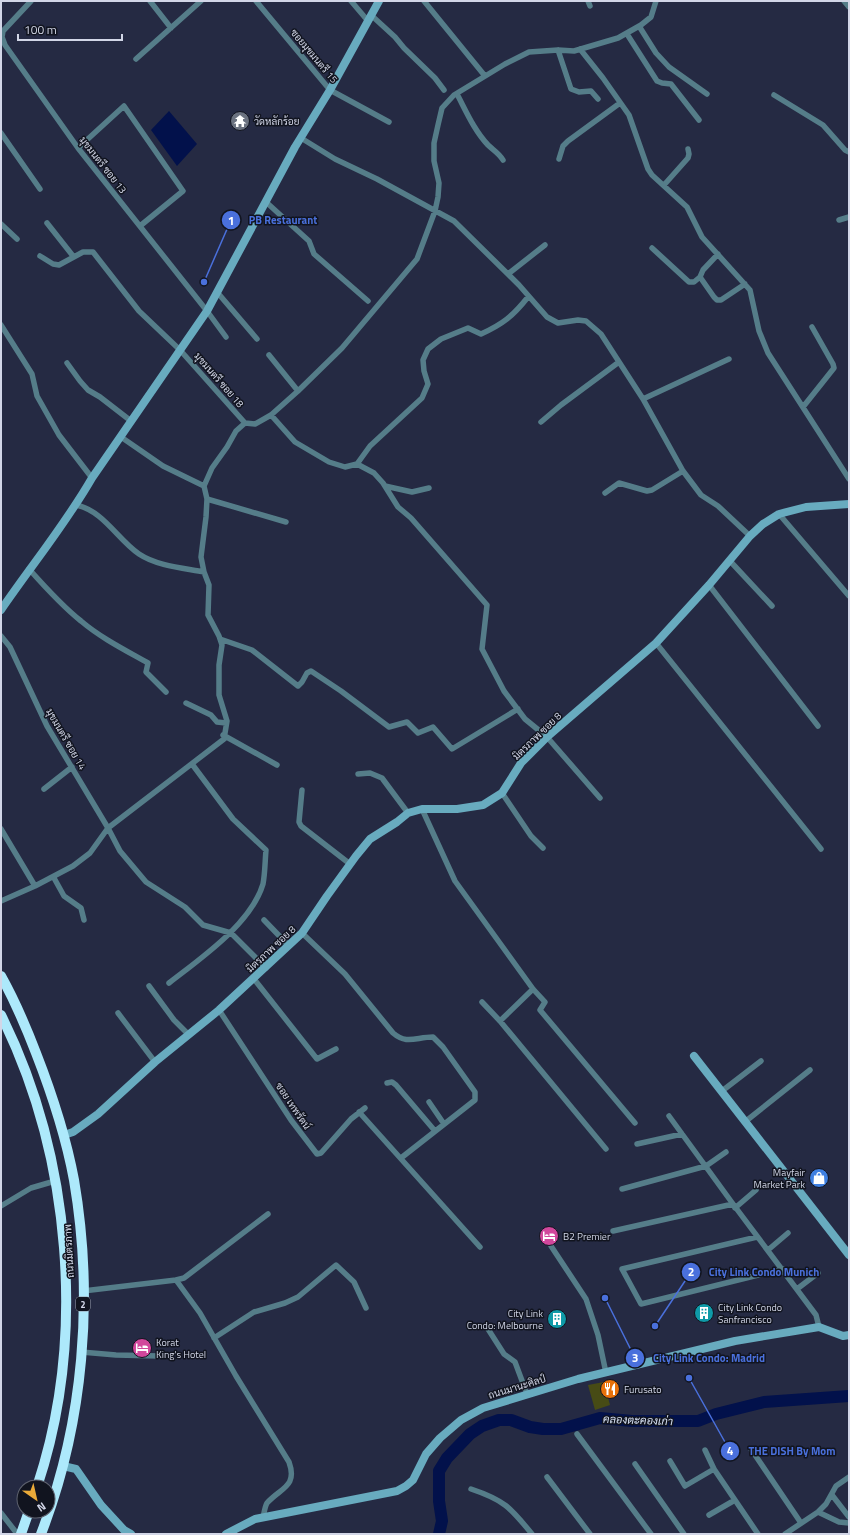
<svg xmlns="http://www.w3.org/2000/svg" width="850" height="1535" font-family="'Titillium Web',Sarabun,sans-serif">
	<rect width="100%" height="100%" fill="#252a43"/>
	<path fill="#474b15" d="M604 1382 610 1405 595 1410 588 1385Z"/>
	<path fill="#02114b" d="M169 111 197 144 177 166 151 130Z"/>
	<g fill="none" stroke-linecap="round" stroke-linejoin="round">
		<path stroke="#02114b" stroke-width="12" d="M439 1534 442 1521 439 1501V1471L447 1458 470 1434 482 1426 499 1420H511L530 1427 543 1429H561L600 1418 632 1421H698L716 1414 764 1402 849 1396"/>
		<path stroke="#557d89" stroke-width="5.5" d="M31 1 3 31 2 37 5 45 78 148 207 311 226 337
			M150 1 171 28
			M256 1 330 90 389 122
			M351 1 368 21
			M424 1 485 76
			M588 1 590 6
			M844 1 849 7
			M371 15 395 37 404 48 435 78 444 90
			M639 26 656 53 669 67 707 94
			M627 34 657 81 662 83 671 84 699 120
			M580 49 603 78 629 115 648 169 652 175 687 207 702 237 750 290 759 331 768 353 849 479
			M558 50 571 89 579 92 591 91 598 99
			M136 59 201 1
			M457 94C466 111 474 130 488 145 493 150 499 153 503 160
			M774 95 823 125 845 150 849 152
			M1 133 40 189
			M301 138 335 159 377 179 454 221 519 285 547 317 558 323 578 320 586 321 601 334 643 399 683 471 701 495 718 506 750 536
			M78 148 124 106 183 191 140 226
			M559 159 563 146 568 141 620 103
			M664 185 688 158 689 154 688 149
			M266 202 309 241 314 254 368 301
			M839 220 849 217
			M47 223 73 256
			M1 224 17 239
			M652 248 689 282H694L700 277
			M718 254 703 270 700 277 714 297 717 300H721L745 284
			M40 256 53 264 59 265 83 252H93L139 311 180 350 245 423
			M508 274 545 245
			M217 292 257 339
			M1 325 32 374 37 396 59 435 92 478
			M269 355 298 391
			M67 363 80 381 88 390 100 397 131 421
			M643 399 729 359
			M803 407 834 368 833 364 812 327
			M271 415 295 442 329 462 345 467 357 464 374 473 383 483 398 507 411 518 487 605 482 649 504 691 525 719 547 737 600 798
			M541 422 561 405 619 362
			M121 437 163 466 204 486
			M357 464 370 446 422 398 428 384 424 371 423 360 428 349 441 339 468 328 481 334C503 324 513 316 528 297
			M385 486 412 492 429 488
			M605 493 619 483 647 491 652 490 683 471
			M207 499 286 522
			M76 505C104 511 117 539 139 554 157 566 183 568 204 572
			M779 514 849 596
			M730 561 772 606
			M29 569C45 587 62 606 81 621 101 638 125 650 148 663L146 672 166 692
			M709 585 818 726
			M1 636 10 647 47 726 108 828 120 851 146 882 185 907 203 925 231 933 266 968
			M220 639 252 650 298 686 302 682 307 673 311 671 341 691 389 727 407 722 418 733 433 727 452 749 518 709
			M656 643 821 849
			M186 703 211 715 217 722 226 723
			M223 735 277 765
			M358 774 370 773 382 778 408 813
			M44 789 72 767
			M302 790 299 822 301 826 350 864
			M502 793 531 836 543 848
			M422 809 455 881 533 989 545 1002 540 1010 635 1123
			M1 829 35 886
			M54 878 64 896 81 908 84 920
			M1 901 35 886 73 866 90 853 108 828 224 739 227 721 219 695V665L222 645 219 636 208 615 209 585 204 572 201 557 206 517 207 499 204 486 212 468 227 447 236 431 245 423 255 424 271 415 298 391 342 348 417 259 435 211 438 197 439 183 434 161V143L438 125 442 108 454 95 505 64 529 52 558 50 574 51 618 38 641 25 651 17 656 1
			M264 920 289 946
			M302 933 345 974 393 1033C407 1045 416 1037 433 1037L443 1047 475 1092V1100L401 1158
			M254 979 317 1059 336 1049
			M169 983C201 958 251 924 263 884 265 874 265 861 266 850L233 819 192 764
			M149 986 174 1020 189 1035
			M482 1002 500 1021 606 1149
			M219 1010 291 1120 317 1154 321 1153 351 1119 365 1108
			M118 1013 155 1062
			M500 1021 533 989
			M387 1083 392 1082 396 1085 435 1131
			M722 1091 761 1061
			M429 1102 444 1124
			M359 1112 480 1247
			M669 1116 733 1204 816 1315 819 1327
			M746 1121 810 1070
			M637 1144 682 1134
			M622 1189 706 1166 726 1152
			M1 1206 31 1188 55 1181
			M735 1208 756 1190
			M613 1231 733 1204
			M757 1237 622 1269 641 1304 783 1269
			M551 1246 586 1299 598 1335 606 1373
			M768 1250 788 1233
			M176 1280 184 1278 268 1214
			M797 1289 818 1273
			M83 1291 176 1280 200 1313 236 1376 289 1462C298 1487 280 1488 267 1503 265 1506 264 1513 263 1518
			M488 1329 504 1354 515 1362 527 1394
			M214 1338 254 1312 285 1303 298 1297 336 1265 354 1282 366 1308
			M81 1352 116 1355 159 1356
			M577 1434 651 1534
			M751 1449 801 1523
			M705 1450 714 1469 758 1534
			M670 1461 685 1486 714 1469
			M635 1464 684 1534
			M547 1477 590 1534
			M471 1489C504 1500 510 1507 532 1534
			M832 1495 849 1517
			M818 1512 839 1522 849 1523
			M1 1513 15 1531 21 1534
			M709 1515 735 1500
			M785 1534 818 1512 826 1504 836 1486 849 1477"/>
		<path stroke="#68abbf" stroke-width="8" d="M1 610C31 566 65 525 92 478L207 311 295 147 330 90 379 1
			M694 1056 849 1255
			M64 1135 73 1132 98 1114 155 1062 219 1010 302 933 327 896 356 856 370 839 397 822 408 813 422 809H457L483 805 502 793 521 763 547 737 656 643 709 585 750 536 763 524 779 514 806 507 849 504
			M63 1466 76 1469 101 1505 124 1530 131 1534
			M226 1534 255 1519 397 1491 406 1486 413 1480 426 1454 440 1438 461 1420 483 1408 578 1379 735 1341 819 1327 843 1336 849 1335"/>
		<path stroke="#ade9fb" stroke-width="10" d="M1 976C15 1001 26 1027 36 1053 52 1094 66 1137 74 1180 94 1297 84 1423 41 1534
			M1 1015C71 1156 87 1337 37 1487
			M21 1534 29 1511"/>
	</g>
	<defs>
		<g id="temple-disc" transform="scale(1)"><circle r="9.5" fill="#6b7280" stroke="#11141f"/><path d="M0-6L5-2H3V0L6.5 2.5H4V6H1.5V3h-3V6H-4V2.5H-6.5L-3 0V-2H-5Z" fill="#fff"/></g>
		<g id="shop-disc" transform="scale(1)"><circle r="9.5" fill="#3f7fe0" stroke="#11141f"/><path d="M-5-2.5h2.3a2.7 3.5 0 0 1 5.4 0H5L5.5 6h-11ZM-1.5-2.5h3a1.5 2.3 0 0 0-3 0Z" fill="#fff"/></g>
		<g id="hotel-disc" transform="scale(1)"><circle r="9.5" fill="#d1479c" stroke="#11141f"/><path d="M-6-4.5h1.5V1H6V5H4.5V3h-9V5H-6ZM-4 0a1.8 1.8 0 1 1 3.6 0ZM.5 0V-2.5h3Q6-2.5 6 0Z" fill="#fff"/></g>
		<g id="building-disc" transform="scale(1)"><circle r="9.5" fill="#0f9aa8" stroke="#11141f"/><path d="M-4-6H4V6H1V3H-1V6H-4ZM-2.5-4.3h1.7v1.8h-1.7ZM.8-4.3h1.7v1.8H.8ZM-2.5-1h1.7V.8h-1.7ZM.8-1h1.7V.8H.8Z" fill="#fff"/></g>
		<g id="restaurant-disc" transform="scale(1)"><circle r="9.5" fill="#e8710a" stroke="#11141f"/><path d="M-5-6h1v4h1v-4h1v4h1v-4h1v5L-1.5 .5V6h-2V.5L-5-1ZM5-6V6H3V1.5H1.5Q1.5-4 5-6Z" fill="#fff"/></g>
	</defs>
	<g fill-rule="evenodd">
		<use href="#temple-disc" x="240" y="121"/>
		<use href="#shop-disc" x="819" y="1178"/>
		<use href="#hotel-disc" x="549" y="1236"/>
		<use href="#building-disc" x="704" y="1313"/>
		<use href="#building-disc" x="557" y="1319"/>
		<use href="#hotel-disc" x="142" y="1348"/>
		<use href="#restaurant-disc" x="610" y="1389"/>
	</g>
	<g text-anchor="middle" dominant-baseline="central" stroke-width="3" stroke-linejoin="round" paint-order="stroke">
		<rect fill="#11141f" stroke="#989cab" stroke-width="1" x="76" y="1297" width="14" height="14" rx="3"/>
		<g font-size="9" font-weight="bold" fill="#d2d6e7">
			<text x="83" y="1304">2</text>
		</g>
		<g font-size="10" fill="#d2d6e7" stroke="#11141f">
			<text transform="translate(314 56) rotate(50)">ซอยมุขมนตรี 15</text>
			<text transform="translate(103 165) rotate(52)">มุขมนตรี ซอย 13</text>
			<text transform="translate(219 380) rotate(49)">มุขมนตรี ซอย 18</text>
			<text transform="translate(537 736) rotate(-44)">มิตรภาพ ซอย 8</text>
			<text transform="translate(66 739) rotate(60)">มุขมนตรี ซอย 14</text>
			<text transform="translate(271 949) rotate(-43)">มิตรภาพ ซอย 8</text>
			<text transform="translate(293 1106) rotate(56)">ซอย เทพรัตน์</text>
			<text transform="translate(69 1251) rotate(-93)">ถนนมิตรภาพ</text>
			<text transform="translate(517 1387) rotate(-17)">ถนนมานะศิลป์</text>
		</g>
		<g font-size="10" fill="#d2d6e7" stroke="#11141f" text-anchor="start">
			<text x="254" y="121">วัดหลักร้อย</text>
			<text x="805" y="1172" text-anchor="end">Mayfair<tspan x="805" dy="12">Market Park</tspan></text>
			<text x="563" y="1236">B2 Premier</text>
			<text x="718" y="1307">City Link Condo<tspan x="718" dy="12">Sanfrancisco</tspan></text>
			<text x="543" y="1313" text-anchor="end">City Link<tspan x="543" dy="12">Condo: Melbourne</tspan></text>
			<text x="156" y="1342">Korat<tspan x="156" dy="12">King's Hotel</tspan></text>
			<text x="624" y="1389">Furusato</text>
		</g>
		<g font-size="11" font-style="italic" fill="#d7e1f4" stroke="#11141f">
			<text transform="translate(638 1420) rotate(2)">คลองตะคองเก่า</text>
		</g>
	</g>
	<path fill="none" stroke="#4a70dc" stroke-width="1.5" d="M204 282L231 220M655 1326L691 1272M605 1298L635 1358M689 1378L730 1451"/>
	<g fill="#4a70dc" stroke="#11141f" stroke-width="1.5">
		<circle cx="204" cy="282" r="4"/>
		<circle cx="655" cy="1326" r="4"/>
		<circle cx="605" cy="1298" r="4"/>
		<circle cx="689" cy="1378" r="4"/>
		<circle cx="231" cy="220" r="10"/>
		<circle cx="691" cy="1272" r="10"/>
		<circle cx="635" cy="1358" r="10"/>
		<circle cx="730" cy="1451" r="10"/>
	</g>
	<g font-size="12" text-anchor="middle" font-weight="bold" fill="#fff">
		<text x="231" y="225">1</text>
		<text x="691" y="1276">2</text>
		<text x="635" y="1362">3</text>
		<text x="730" y="1455">4</text>
	</g>
	<g font-size="11" text-anchor="middle" font-weight="bold" fill="#4a70dc" stroke="#11141f" stroke-width="3" stroke-linejoin="round" paint-order="stroke">
		<text x="283" y="224">PB Restaurant</text>
		<text x="764" y="1276">City Link Condo Munich</text>
		<text x="709" y="1362">City Link Condo: Madrid</text>
		<text x="792" y="1455">THE DISH By Mom</text>
	</g>
	<rect width="850" height="1535" fill="none" stroke="#d2d6e7" stroke-width="4"/>
	<g transform="translate(36 1499) rotate(146)"><circle r="19" fill="#11141f" stroke="#5e626f"/>
	<path d="M0-3L7 15L0 10L-7 15Z" fill="#eaaa39"/>
	<text y="-6" font-size="11" font-weight="bold" text-anchor="middle" fill="#d2d6e7">N</text>
	</g>
	<path d="M18 34v6h104v-6" fill="none" stroke="#d2d6e7" stroke-width="2"/>
	<text x="24" y="34" font-size="12" fill="#d2d6e7" stroke="#11141f" stroke-width="3" paint-order="stroke">100 m</text>
</svg>
